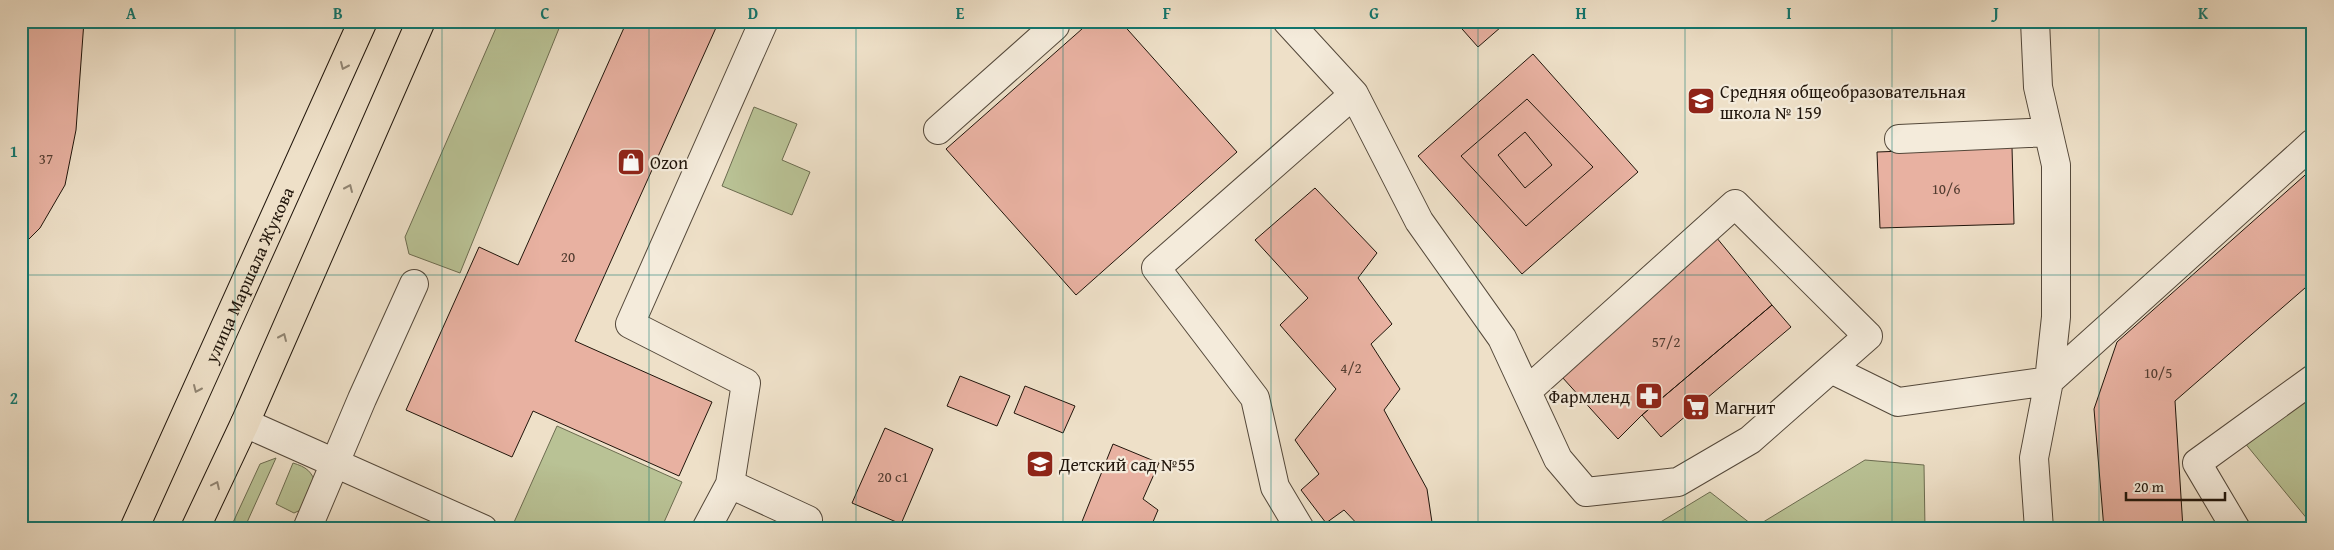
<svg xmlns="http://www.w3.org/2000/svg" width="2334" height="550" font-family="'Gentium Book Plus',serif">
	<rect width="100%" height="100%" fill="#eee0c8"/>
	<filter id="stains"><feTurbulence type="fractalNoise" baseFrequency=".004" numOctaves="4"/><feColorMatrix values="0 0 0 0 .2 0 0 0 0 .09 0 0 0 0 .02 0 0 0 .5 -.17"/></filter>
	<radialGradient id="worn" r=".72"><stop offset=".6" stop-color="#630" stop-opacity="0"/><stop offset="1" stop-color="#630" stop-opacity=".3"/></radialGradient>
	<path fill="#b9c295" stroke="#6c6c50" d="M499 21H562L460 273 409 254 405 237Z
		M754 107 797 124 782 160 810 172 792 215 722 186Z
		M2313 394V526L2244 442Z
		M557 426 682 482 661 529H511Z
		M276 458 244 529H230L260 464Z
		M1865 460 1924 465 1925 529H1649L1710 492 1755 527Z
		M293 463C306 467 312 471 316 485L305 508 294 513 276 504Z"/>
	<path fill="#e8b1a1" stroke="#20150b" d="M21 21H84L76 130 65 185 40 228 21 247Z
		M627 21H719L575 341 712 402 679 476 533 411 512 457 406 410 479 247 518 265Z
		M1091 21H1120L1237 152 1076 295 946 149Z
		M1455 21H1496L1501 27 1478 47Z
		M1533 54 1638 172 1522 274 1418 156Z
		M1527 99 1593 167 1526 226 1461 156Z
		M1525 132 1552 165 1525 188 1498 155Z
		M2012 147 2014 224 1880 228 1877 152Z
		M2313 168V281L2175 401 2183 529H2104L2094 409 2117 342Z
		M1315 188 1377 253 1358 278 1392 324 1371 344 1400 389 1384 410 1427 489 1433 529H1362L1344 510 1326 523 1301 490 1319 474 1295 440 1336 389 1280 325 1308 298 1255 240Z
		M1716 237 1772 305 1642 415 1618 439 1562 377Z
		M1772 305 1791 327 1661 437 1642 415Z
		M960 376 1010 396 997 426 947 406Z
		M1025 386 1075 406 1063 433 1014 413Z
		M885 428 933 449 901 524 852 503Z
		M1113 444 1159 463 1143 499 1158 510 1150 529H1079Z"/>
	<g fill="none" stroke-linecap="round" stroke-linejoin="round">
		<g stroke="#54483a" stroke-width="30">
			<path id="minor" d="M1287 21 1354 94 1419 221 1502 338 1558 459 1586 492 1678 482 1750 440 1868 336 1735 204 1527 391
				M2035 21 2038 87 2056 165V317L2049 381 2034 458 2039 529
				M938 130 1055 26 1052 21
				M1899 139 2048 132
				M1831 369 1898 402 2049 381 2313 143
				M245 423 483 529
				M730 484 808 520
				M307 529 362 399 414 284
				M706 529 730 484 746 383 630 324 764 21
				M1300 529 1275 487 1255 398 1156 268 1354 94
				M2236 529 2197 463 2313 379"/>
		</g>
		<g stroke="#20150b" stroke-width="30">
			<g id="major">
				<path id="s1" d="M134 529 363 21"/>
				<path d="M195 529 245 423 421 21"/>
			</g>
		</g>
		<use href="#minor" stroke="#f4ebdb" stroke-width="28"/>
		<use href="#major" stroke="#eee0c8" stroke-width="28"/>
	</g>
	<defs><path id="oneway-chevron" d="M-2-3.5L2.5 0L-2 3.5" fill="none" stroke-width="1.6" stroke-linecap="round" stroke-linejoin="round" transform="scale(1.25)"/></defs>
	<g stroke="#918573">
		<use href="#oneway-chevron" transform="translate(344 66) rotate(114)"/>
		<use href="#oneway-chevron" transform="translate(349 188) rotate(-66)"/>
		<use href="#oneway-chevron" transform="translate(283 337) rotate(-66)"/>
		<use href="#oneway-chevron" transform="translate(197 389) rotate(114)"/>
		<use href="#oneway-chevron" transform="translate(216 485) rotate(-65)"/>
	</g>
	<path fill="none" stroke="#0f766e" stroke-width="1" stroke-opacity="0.55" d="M235 21V529M442 21V529M649 21V529M856 21V529M1063 21V529M1271 21V529M1478 21V529M1685 21V529M1892 21V529M2099 21V529M21 275H2313"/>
	<defs>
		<g id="school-square" transform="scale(1.4375)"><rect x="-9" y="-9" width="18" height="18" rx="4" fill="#8f2418" stroke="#f4ebdb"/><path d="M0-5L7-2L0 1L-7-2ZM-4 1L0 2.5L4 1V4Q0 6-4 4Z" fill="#fff"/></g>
		<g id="shop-square" transform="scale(1.4375)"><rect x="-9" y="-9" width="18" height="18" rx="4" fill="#8f2418" stroke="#f4ebdb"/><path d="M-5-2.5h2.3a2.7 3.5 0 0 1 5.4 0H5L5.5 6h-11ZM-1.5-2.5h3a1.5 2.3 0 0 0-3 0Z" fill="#fff"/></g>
		<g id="pharmacy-square" transform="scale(1.4375)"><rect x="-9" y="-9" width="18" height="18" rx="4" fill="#8f2418" stroke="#f4ebdb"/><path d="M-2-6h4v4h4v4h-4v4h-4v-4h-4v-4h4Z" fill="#fff"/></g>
		<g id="supermarket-square" transform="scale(1.4375)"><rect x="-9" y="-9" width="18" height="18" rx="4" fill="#8f2418" stroke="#f4ebdb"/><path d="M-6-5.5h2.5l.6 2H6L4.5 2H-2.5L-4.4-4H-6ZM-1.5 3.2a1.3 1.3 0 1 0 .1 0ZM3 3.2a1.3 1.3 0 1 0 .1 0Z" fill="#fff"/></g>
	</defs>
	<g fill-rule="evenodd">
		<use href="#school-square" x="1701" y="101"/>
		<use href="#shop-square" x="631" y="162"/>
		<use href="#pharmacy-square" x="1649" y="396"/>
		<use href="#supermarket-square" x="1696" y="407"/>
		<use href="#school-square" x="1040" y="464"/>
	</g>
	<g text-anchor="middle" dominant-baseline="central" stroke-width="4.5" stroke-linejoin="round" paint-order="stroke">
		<g font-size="15" fill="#523c30">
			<text x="46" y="158">37</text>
			<text x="1946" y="188">10/6</text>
			<text x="568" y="256">20</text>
			<text x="1666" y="341">57/2</text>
			<text x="1351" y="367">4/2</text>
			<text x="2158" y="372">10/5</text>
			<text x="893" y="476">20 с1</text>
		</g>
		<g font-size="18" fill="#20150b" stroke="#f4ebdb" text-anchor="start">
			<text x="1720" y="91">Средняя общеобразовательная<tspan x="1720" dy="21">школа № 159</tspan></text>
			<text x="650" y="162">Ozon</text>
			<text x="1630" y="396" text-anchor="end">Фармленд</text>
			<text x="1715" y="407">Магнит</text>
			<text x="1059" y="464">Детский сад №55</text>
		</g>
		<g font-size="18" fill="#20150b" stroke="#f4ebdb">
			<text stroke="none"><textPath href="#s1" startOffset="279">улица Маршала Жукова</textPath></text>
		</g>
	</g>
	<rect width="2334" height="550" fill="none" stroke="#eee0c8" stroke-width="55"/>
	<path d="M2126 492v8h99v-8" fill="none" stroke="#20150b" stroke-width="2.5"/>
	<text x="2134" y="492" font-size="15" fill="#20150b" stroke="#f4ebdb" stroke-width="4" paint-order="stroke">20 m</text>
	<rect x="28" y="28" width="2278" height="494" fill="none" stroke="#0f766e" stroke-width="2"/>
	<g font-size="16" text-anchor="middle" font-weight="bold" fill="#0f766e">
		<text x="131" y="19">A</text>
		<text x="338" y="19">B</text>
		<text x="545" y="19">C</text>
		<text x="753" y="19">D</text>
		<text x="960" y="19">E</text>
		<text x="1167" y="19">F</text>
		<text x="1374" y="19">G</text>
		<text x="1581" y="19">H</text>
		<text x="1789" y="19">I</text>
		<text x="1996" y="19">J</text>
		<text x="2203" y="19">K</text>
		<text x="14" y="157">1</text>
		<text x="14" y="404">2</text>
	</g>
	<rect width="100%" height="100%" filter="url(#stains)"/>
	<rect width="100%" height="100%" fill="url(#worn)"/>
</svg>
